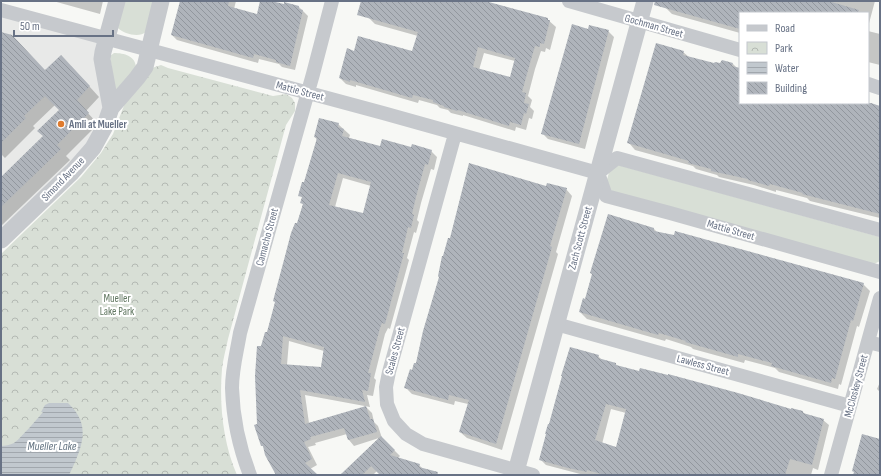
<svg xmlns="http://www.w3.org/2000/svg" width="881" height="476" font-family="'Sofia Sans Condensed',sans-serif">
	<defs>
		<pattern id="park-crowns" width="20" height="18" patternUnits="userSpaceOnUse"><rect width="20" height="18" fill="#d8dfd6"/><path d="M2 6a3 3 0 1 1 6 0M12 15a3 3 0 1 1 6 0" fill="none" stroke="#b3b9b3"/></pattern>
		<pattern id="water-rules" width="6" height="5" patternUnits="userSpaceOnUse"><rect width="6" height="5" fill="#c1c8ce"/><path d="M0 2.5h6" fill="none" stroke="#a1a7ad"/></pattern>
		<pattern id="building-back-hatch" width="6" height="6" patternUnits="userSpaceOnUse"><rect width="6" height="6" fill="#afb4bb"/><path d="M-1 5l2 2M0 0l6 6M5-1l2 2" fill="none" stroke="#92979e"/></pattern>
	</defs>
	<rect width="100%" height="100%" fill="#f7f8f5"/>
	<path fill="#e8e9e8" d="M1 9 107 38 108 86 93 148 1 239Z"/>
	<path fill="#d8dfd6" d="M123 1H155L146 32C139 38 124 34 118 28Z
		M114 53C124 53 136 56 136 68L115 91 110 56Z
		M618 165 880 237V261L874 264 613 193 606 183 610 169Z"/>
	<path fill="url(#park-crowns)" d="M161 65 168 68 273 96 286 94 292 98 295 103V111L286 125 228 339C226 349 223 359 222 369 219 404 223 443 237 475H1V254L81 177 101 153 113 134 125 103 152 68Z"/>
	<path fill="url(#water-rules)" d="M49 403H68C92 425 82 447 70 473L69 475H1V446C5 446 10 445 14 443 18 441 41 415 43 412H41L45 405Z"/>
	<path fill="#0003" fill-rule="evenodd" d="M53 1H103L100 14Z
		M181 1H236L234 9 258 15 261 1 299 7 308 16 295 70 282 67 279 64 259 59 258 63 177 40 172 35Z
		M362 1H482L547 19 556 27 550 50 546 48 545 52 541 51 535 69 528 96 532 100 530 107 534 111 532 119 529 118 526 130 516 127 515 131 463 115V116L451 113 448 110 440 108 437 105 419 100 418 103 356 85V87L346 84 340 78 355 52H413L418 36 375 24 369 18ZM484 53 515 61 511 79 479 70Z
		M668 1H875L868 27V13H740V33L672 14 666 8Z
		M588 30 608 31 614 37 585 149 548 139 543 134Z
		M868 31 880 34V65L868 62Z
		M1 33 45 71 71 66 99 97 86 111 98 124 66 156 70 160 1 226V178L44 136 60 110 55 105 33 126 35 128 5 158 2 155 1 156Z
		M683 52 689 57 715 65 733 64 737 68 740 69V103H861L880 107V218L810 201 807 198 776 190V192L754 185 719 177 717 175 696 169 693 166 635 150 629 143Z
		M338 124 350 135 349 138 381 147 411 148 431 151 437 157 434 170 431 169 421 203 417 220 419 222 416 233 414 232 407 258 409 260 390 329 388 328 385 334 374 378 376 380 373 396 367 395 370 407 305 395 309 423 366 407 372 413 374 422 378 426 382 438 400 456 398 458 419 465 423 469 437 475H381L377 471 373 475H341L379 438 354 446 349 440 347 434 315 443 316 445 308 447 317 465 310 469 317 475H275L277 474 264 448 262 445 258 425 262 347 268 333 303 204 302 203 303 198 300 195 305 184 317 140 315 137ZM343 178 371 186 363 215 335 207ZM289 341 324 351 321 368 287 365Z
		M546 188 566 189 572 196 556 252 558 254 502 450 467 438 460 432 468 404 455 401 454 405 412 394 405 387 417 365Z
		M654 229 658 233 863 284 870 291 859 327 857 326 841 385 839 384 838 389 779 372 775 368 745 360 744 363 693 349 691 347 666 339 665 341 587 319 580 312 585 300Z
		M598 356 603 361 616 364 618 367 792 411 803 412 805 414 823 420 829 425 818 470 813 468 811 475H584L546 465 540 459ZM611 409 626 413 617 448 602 444Z
		M880 382V392L877 389Z"/>
	<path fill="url(#building-back-hatch)" fill-rule="evenodd" d="M180 1H229L228 6 257 14 260 1H271L284 4V2L299 6V9L303 10 290 66 276 62V60L254 54 253 58 171 35Z
		M361 1H485L548 18V20H550L544 44 540 43V47L535 46 530 63 522 92 526 93 524 103 529 104 526 114 524 113 521 125 510 122 509 126 458 110 457 111 444 107V106L433 102V100L413 95 412 98 350 80V82L339 78 347 48 354 51 358 36 412 51 418 32 357 15ZM478 47 515 58 510 77 473 67Z
		M655 1H828L859 10 858 13H740V29L654 5Z
		M572 24 588 29 589 25 609 30 579 144 541 134Z
		M1 32 12 35 45 70 61 55 90 86 77 100 89 113 57 145 61 149 1 207V177L43 136 37 131 59 110 45 96 24 116 26 118 1 143Z
		M656 43 684 51 683 55 714 63 715 62 720 63 722 60 733 63 732 66 740 68V103H871L880 106V214L802 194 803 193 770 184 769 186 748 180V179L711 171V169L688 163 689 161 627 143Z
		M319 118 339 123 338 127 344 129 342 136 380 146 382 139 411 147 412 144 432 150 428 165 425 164 416 197 412 214 414 215 411 228 408 227 402 253H404L385 324 382 323 380 328 368 373H371L368 391 362 390 365 402 300 390 305 424 366 406 370 419H373L377 432 348 440 344 428 310 437 311 439 304 442 312 459 305 463 318 475H276L265 455 263 446H261L254 425 257 424 255 376 257 346H261L265 332H267L275 302 273 301 285 256 291 233 295 223H297L303 204 300 203 302 197 298 196 302 182H304L317 138 314 137ZM338 173 371 182 363 213 329 205ZM283 336 324 347 321 367 281 364Z
		M469 163 546 186 547 183 567 188 550 246 552 247 496 444 459 432 469 400 449 395 448 400 404 388 410 369 412 370 414 363H416L423 331 439 277 438 276 442 256H443L448 238H450Z
		M608 214 654 228V231L674 235 675 231 864 283 853 321 851 320 835 379 832 378 831 383 771 366 772 363 738 354V357L685 342 686 341 659 333 658 335 579 312 583 298 585 299 592 274 590 273Z
		M570 347 599 355 598 358 616 363V365L639 371 640 368 668 375V374L738 393 791 409V408L803 411V413L824 419 812 465 790 459 785 475H605L587 470V472L568 468 539 460 546 434H545L548 424H549L562 376H561ZM606 404 626 409 616 447 595 440Z
		M862 434 880 439V475H853L854 472 852 471Z
		M381 436 395 450 390 455 420 464 419 467 438 472 437 475H380L371 466 362 475H340Z"/>
	<g fill="none" stroke-linecap="round" stroke-linejoin="round">
		<path stroke="#c6c9cd" stroke-width="14" d="M569 1 740 50
			M1 10 383 113 598 173
			M868 84 880 88
			M455 134 389 372 386 387 387 404 394 421 406 434 423 444 533 475
			M598 173 606 196 670 213 880 272
			M598 173 617 158 880 230
			M556 324 850 406
			M868 342 880 345
			M250 475C239 447 233 418 232 388 232 369 237 351 240 333L313 74 332 1
			M831 475 880 298"/>
		<path stroke="#c6c9cd" stroke-width="17" d="M111 108 102 59 103 52 117 1
			M1 240 72 172 93 148 104 128 111 108 137 78 145 67 161 1
			M515 475 645 1"/>
	</g>
	<circle fill="#df7b2e" stroke="#fff" stroke-width="1.5" cx="61" cy="124" r="4"/>
	<g text-anchor="middle" dominant-baseline="central" stroke-width="4" stroke-linejoin="round" paint-order="stroke">
		<g font-size="11" fill="#687285" stroke="#fff">
			<text transform="translate(654 26) rotate(16)">Gochman Street</text>
			<text transform="translate(300 91) rotate(15)">Mattie Street</text>
			<text transform="translate(63 179) rotate(-46)">Simond Avenue</text>
			<text transform="translate(731 230) rotate(16)">Mattie Street</text>
			<text transform="translate(267 237) rotate(-75)">Camacho Street</text>
			<text transform="translate(580 238) rotate(-75)">Zach Scott Street</text>
			<text transform="translate(395 351) rotate(-75)">Scales Street</text>
			<text transform="translate(703 365) rotate(15)">Lawless Street</text>
			<text transform="translate(856 386) rotate(-75)">McCloskey Street</text>
		</g>
		<g font-size="11" font-weight="bold" fill="#687285" stroke="#fff" text-anchor="start">
			<text x="69" y="124">Amli at Mueller</text>
		</g>
		<g font-size="11" fill="#627862" stroke="#fff">
			<text x="117" y="298">Mueller<tspan x="117" dy="13">Lake Park</tspan></text>
		</g>
		<g font-size="12" font-style="italic" fill="#637381" stroke="#fff">
			<text x="52" y="446">Mueller Lake</text>
		</g>
	</g>
	<rect width="881" height="476" fill="none" stroke="#687285" stroke-width="4"/>
	<rect x="739" y="12" width="130" height="92" fill="#ffffff" stroke="#c3c7ce"/>
	<rect x="747" y="25" width="20" height="6" fill="#c6c9cd" stroke="#c3c7ce"/>
	<text x="775" y="32" font-size="12" fill="#687285">Road</text>
	<rect x="747" y="42" width="20" height="12" fill="url(#park-crowns)" stroke="#c3c7ce"/>
	<text x="775" y="52" font-size="12" fill="#687285">Park</text>
	<rect x="747" y="62" width="20" height="12" fill="url(#water-rules)" stroke="#c3c7ce"/>
	<text x="775" y="72" font-size="12" fill="#687285">Water</text>
	<rect x="747" y="82" width="20" height="12" fill="url(#building-back-hatch)" stroke="#c3c7ce"/>
	<text x="775" y="92" font-size="12" fill="#687285">Building</text>
	<path d="M14 30v6h99v-6" fill="none" stroke="#687285" stroke-width="2"/>
	<text x="20" y="30" font-size="12" fill="#687285" stroke="#ffffff" stroke-width="3" paint-order="stroke">50 m</text>
</svg>
